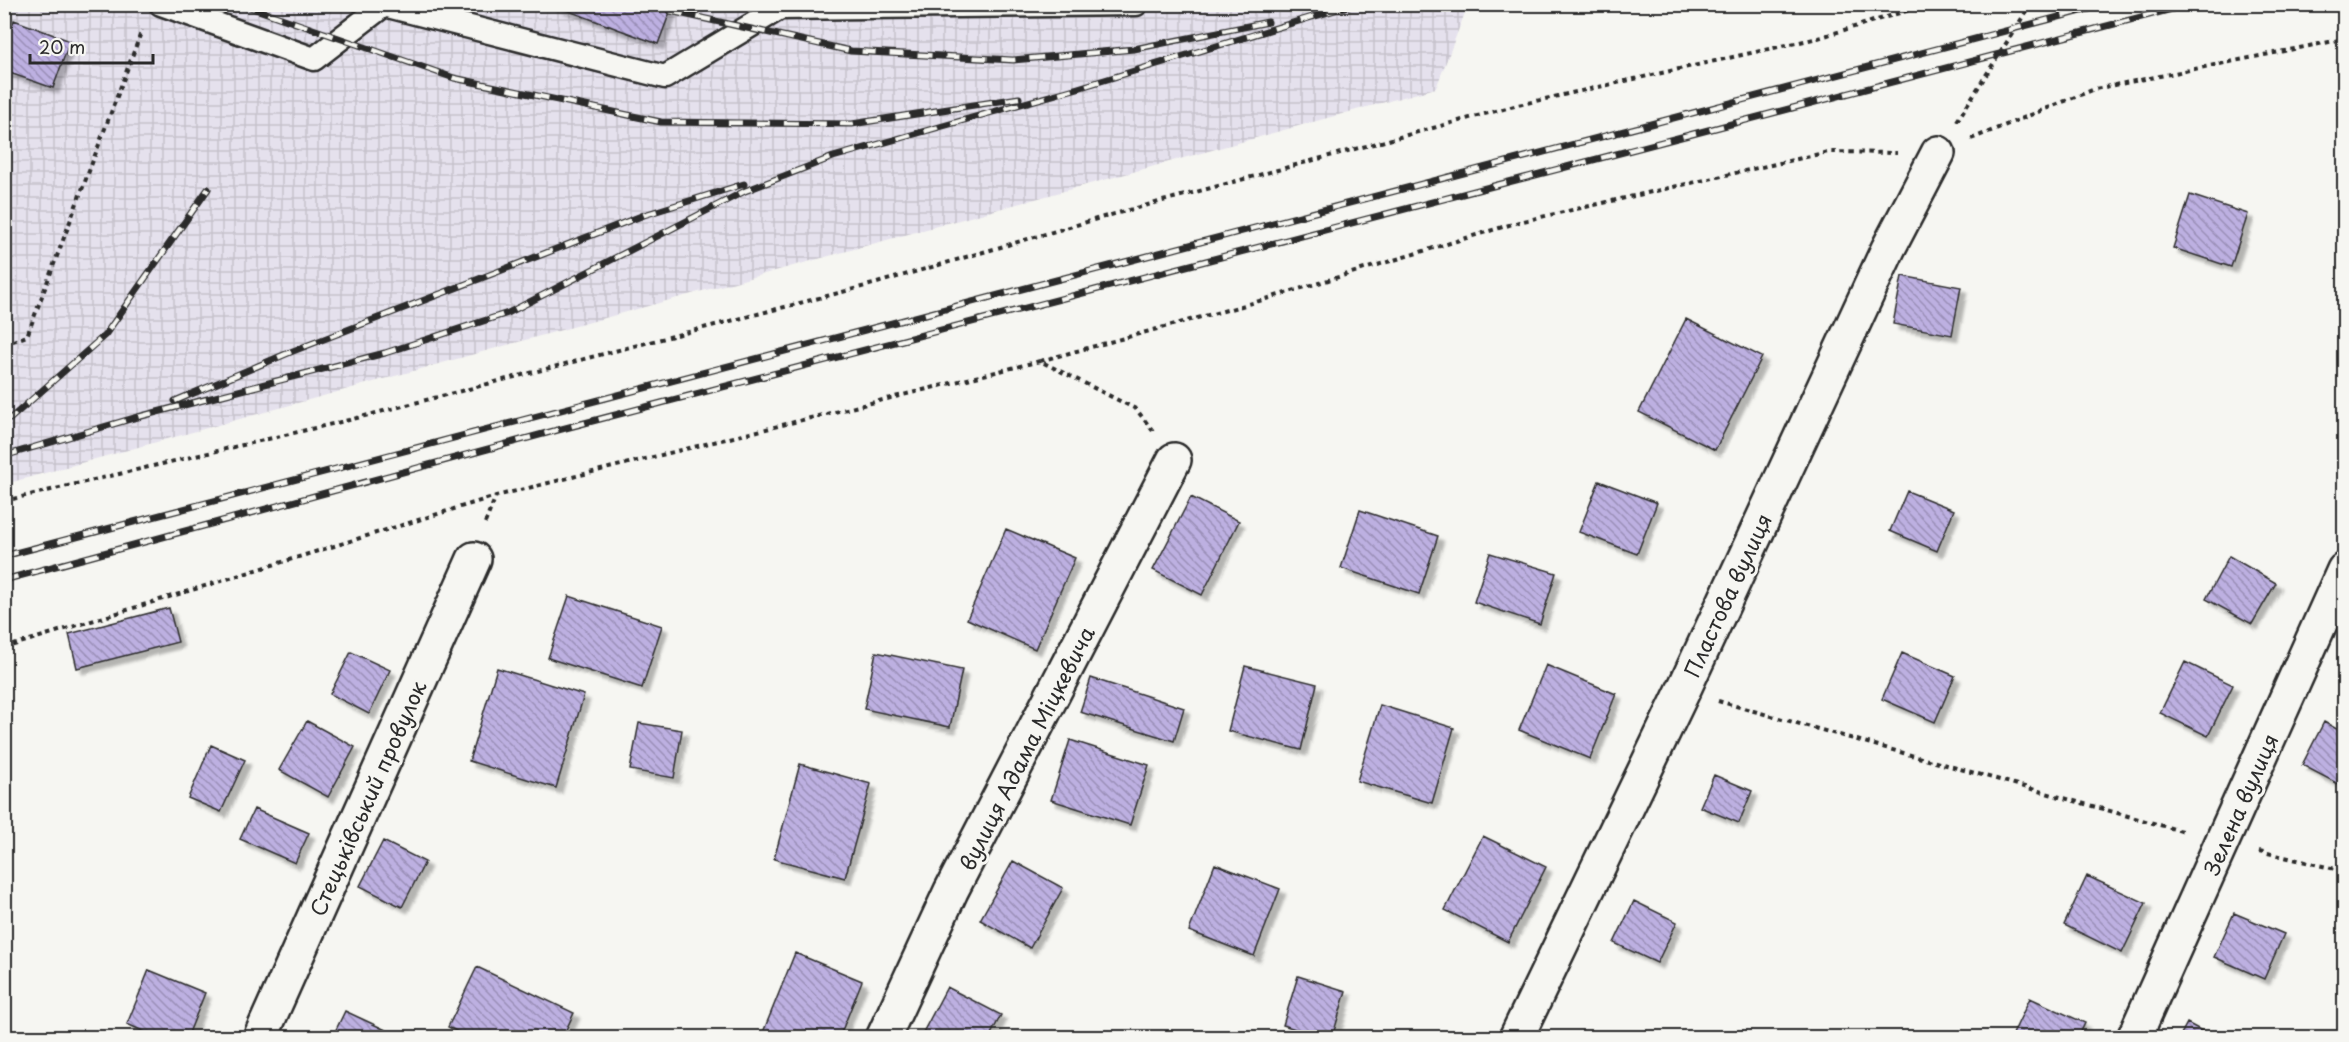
<svg xmlns="http://www.w3.org/2000/svg" width="2349" height="1042" font-family="'Playpen Sans',sans-serif">
	<defs>
		<pattern id="industrial-grid" width="8" height="8" patternUnits="userSpaceOnUse" patternTransform="scale(1.5)"><rect width="8" height="8" fill="#e5e1ed"/><path d="M0 4h8M4 0v8" fill="none" stroke="#c5c1cb"/></pattern>
		<pattern id="building-back-hatch" width="6" height="6" patternUnits="userSpaceOnUse" patternTransform="scale(1.5)"><rect width="6" height="6" fill="#bdb0e1"/><path d="M-1 5l2 2M0 0l6 6M5-1l2 2" fill="none" stroke="#9a8fb7"/></pattern>
		<filter id="shadow"><feDropShadow dx="5.5" dy="5.5" stdDeviation="1.5" flood-color="#0004"/></filter>
	</defs>
	<rect width="100%" height="100%" fill="#f6f6f2"/>
	<filter id="ink" filterUnits="userSpaceOnUse"><feTurbulence type="fractalNoise" baseFrequency=".0167" numOctaves="2"/><feDisplacementMap in="SourceGraphic" scale="12" xChannelSelector="R" yChannelSelector="G"/><feConvolveMatrix kernelMatrix="1 2 1 2 8 2 1 2 1" color-interpolation-filters="sRGB"/></filter>
	<g filter="url(#ink)">
		<path fill="url(#industrial-grid)" d="M5 5H1468L1436 88 5 484Z"/>
		<path fill="url(#building-back-hatch)" stroke="#2b2b2b" stroke-width="1.5" filter="url(#shadow)" d="M550 4H673L658 44Z
			M14 20 70 41 53 88 4 71V46Z
			M2190 195 2248 214 2231 267 2173 248Z
			M1902 276 1961 287 1952 335 1893 324Z
			M1686 319 1762 357 1715 450 1639 412Z
			M1599 481 1657 503 1637 554 1579 532Z
			M1907 491 1954 510 1937 551 1890 531Z
			M1191 497 1239 521 1202 595 1153 570Z
			M1360 510 1438 536 1419 594 1341 568Z
			M1006 529 1075 558 1035 649 967 619Z
			M1490 553 1556 573 1540 624 1474 602Z
			M2229 556 2276 583 2252 624 2206 599Z
			M569 596 662 626 642 688 548 658Z
			M169 608 178 642 77 668 69 634Z
			M351 652 390 670 369 714 330 694Z
			M876 652 962 670 950 727 864 709Z
			M1902 653 1955 676 1935 722 1882 699Z
			M2185 662 2233 685 2208 736 2160 713Z
			M1546 665 1616 694 1590 759 1519 730Z
			M1245 666 1317 684 1301 750 1228 731Z
			M497 668 584 695 556 788 469 761Z
			M1091 678 1184 708 1174 741 1080 712Z
			M1380 705 1454 728 1432 803 1357 781Z
			M307 721 355 747 328 797 279 770Z
			M2324 722 2344 733V787L2302 765Z
			M639 723 682 730 674 778 630 770Z
			M1070 740 1149 765 1130 825 1051 800Z
			M211 745 245 760 221 812 188 798Z
			M800 764 871 784 845 878 774 859Z
			M1714 775 1752 791 1739 823 1700 807Z
			M254 809 309 833 295 863 240 839Z
			M1483 836 1546 867 1508 942 1445 910Z
			M383 841 425 862 402 907 360 886Z
			M1013 861 1063 888 1030 948 980 920Z
			M1215 864 1280 889 1254 956 1189 931Z
			M2087 876 2146 903 2122 953 2064 925Z
			M1634 901 1677 922 1657 963 1614 943Z
			M2234 913 2284 934 2264 979 2214 957Z
			M795 953 862 981 839 1038H768L762 1035Z
			M477 967 574 1013 562 1038H470L448 1027Z
			M149 970 205 993 187 1038H159L127 1024Z
			M1298 976 1346 991 1332 1038H1323L1283 1025Z
			M947 987 1001 1015 989 1038H920Z
			M2030 998 2085 1023 2078 1038H2011Z
			M345 1011 390 1032 388 1038H332Z
			M2187 1023 2215 1038H2179Z
			M39 1028 64 1034 63 1038H37Z"/>
		<g fill="none" stroke-linecap="round" stroke-linejoin="round">
			<g stroke="#2b2b2b" stroke-width="27">
				<path id="service" d="M161 4 314 59 384 5 665 77 780 8 1136 4"/>
			</g>
			<g stroke="#2b2b2b" stroke-width="38">
				<path id="minor" d="M260 1038 474 559
					M883 1038 951 891 1174 460
					M1516 1038 1683 691 1888 249 1938 153
					M2134 1038 2344 570"/>
			</g>
			<path stroke="#2b2b2b" stroke-width="4" stroke-dasharray="4.5 4.5" stroke-linecap="butt" d="M1957 121 2031 4
				M1971 139 2095 89 2344 39
				M4 344 27 336 142 30
				M1040 361 1256 302 1519 222 1828 152 1897 153
				M4 501 349 420 877 283 1107 216 1518 105 1818 38 1929 4
				M485 523 496 496 1040 361 1136 409 1153 431
				M4 648 496 496
				M1718 701 2185 832
				M2259 851 2344 871"/>
			<use href="#service" stroke="#f6f6f2" stroke-width="22"/>
			<use href="#minor" stroke="#f6f6f2" stroke-width="33"/>
			<g stroke="#2b2b2b" stroke-width="7">
				<path id="rail" d="M241 4 454 78 661 122 852 124 1019 98
					M670 11 851 51 1013 60 1134 49 1268 22
					M175 401 293 351 644 215 744 184
					M4 422 11 418 105 335 208 189
					M4 456 134 418 385 353 508 313 745 191 833 157 1078 88 1355 4
					M4 556 2108 4
					M4 580 554 431 2191 4"/>
			</g>
			<use href="#rail" stroke="#f6f6f2" stroke-width="4.5" stroke-dasharray="14" stroke-linecap="butt"/>
		</g>
	</g>
	<g text-anchor="middle" dominant-baseline="central" stroke-width="6" stroke-linejoin="round" paint-order="stroke">
		<g font-size="21" fill="#2b2b2b" stroke="#f6f6f2">
			<text transform="translate(1727 595) rotate(-65)">Пластова вулиця</text>
			<text transform="translate(1026 748) rotate(-63)">вулиця Адама Міцкевича</text>
			<text transform="translate(367 798) rotate(-66)">Стецьківський провулок</text>
			<text transform="translate(2240 804) rotate(-66)">Зелена вулиця</text>
		</g>
	</g>
	<rect width="2349" height="1042" fill="none" stroke="#f6f6f2" stroke-width="24"/>
	<rect x="12" y="12" width="2325" height="1018" fill="none" stroke="#2b2b2b" stroke-width="2" filter="url(#ink)"/>
	<path d="M30 54v9h123v-9" fill="none" stroke="#2b2b2b" stroke-width="3"/>
	<text x="39" y="54" font-size="18" fill="#2b2b2b" stroke="#f6f6f2" stroke-width="4.5" paint-order="stroke">20 m</text>
</svg>
